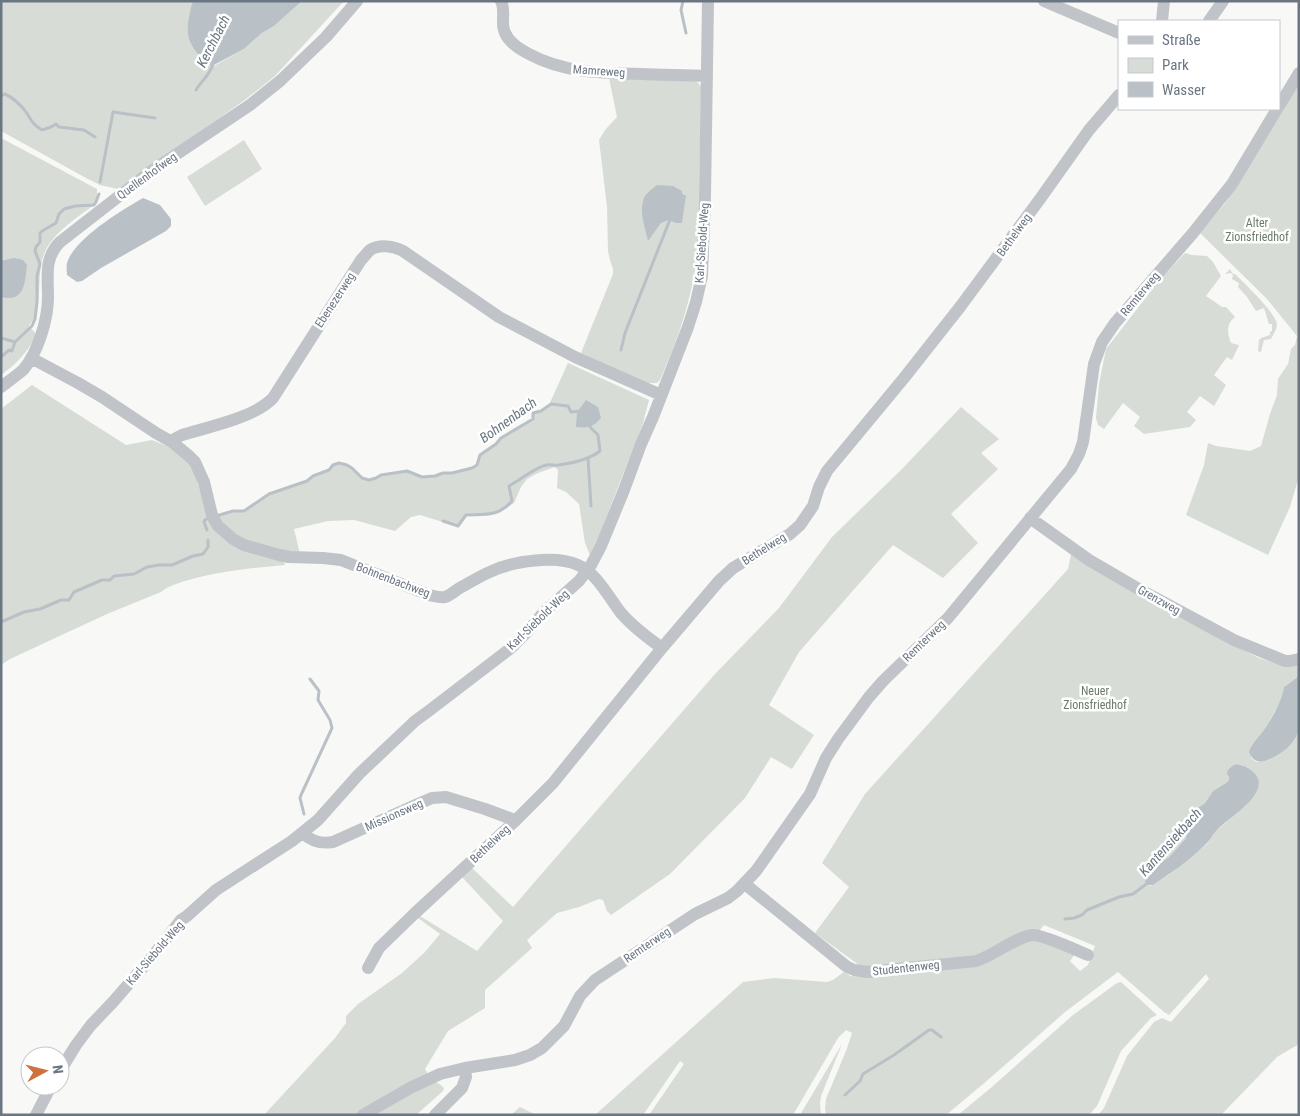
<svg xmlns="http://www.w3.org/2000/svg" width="1300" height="1116" font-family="'Roboto Condensed',sans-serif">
	<rect width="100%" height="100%" fill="#f8f8f6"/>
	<path fill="#d7dcd6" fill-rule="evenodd" d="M1 1H193L189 22 214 66 244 49 262 33 274 26 302 1H344L275 76 246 99 182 145 118 189 100 185 86 178 1 131Z
		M609 78 692 80 697 82 701 86 698 248C693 296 679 337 660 380L657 383H644L581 353 613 274V269L610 260 608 251 607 207 599 140 605 130 617 117ZM682 193 684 195 669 220 661 223 648 241Z
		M1299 84V481L1297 483 1290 507 1268 555 1186 515 1204 465 1208 443 1216 446 1250 451 1261 446 1270 414 1277 395 1278 379 1288 364 1291 349 1295 345 1297 336 1267 299 1200 233 1226 202Z
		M1 138 97 189V203C78 217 53 232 44 254 35 277 45 307 29 326L37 335C26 353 18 363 1 375Z
		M244 140 262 169 205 206 187 177Z
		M1185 253 1192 255 1207 256 1213 262 1221 276 1206 296 1222 307H1226L1235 317C1226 324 1227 333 1231 343L1239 345 1232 360 1227 357 1214 375 1226 385 1214 406 1200 396 1187 412 1196 420 1190 427 1144 434 1134 426 1140 417 1123 403 1104 429 1098 425 1096 418 1099 384 1106 349 1158 282Z
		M1230 269 1233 274H1235C1244 283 1275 312 1277 324 1277 330 1273 334 1271 339L1264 340 1261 352 1258 351 1259 340 1261 338 1270 335V332L1272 331V324H1269L1264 308 1256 311 1247 297 1238 287 1239 283 1232 279 1233 275 1231 273 1225 274Z
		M568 363 649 400 643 423 599 536 590 555 585 543 579 504 566 492 557 488 558 470 555 467 538 473 527 479 521 487 514 503 499 513 466 515 459 527 420 515 411 517 395 531 354 520 328 521 294 529 300 554 241 542 216 516 233 511H244L269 494 307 481 313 476 329 470 333 465 339 463 347 465 352 468 362 478 369 480 376 478 381 475 407 471 422 477 435 476 443 473H452L472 468 477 465 480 455 496 444 501 438 533 419V413L541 411 548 407ZM592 404 598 407 595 424 588 428Z
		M32 385 126 445 152 440 167 446 192 465 209 518 284 562 285 565C250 568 219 571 185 581 176 584 168 586 161 592L107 614 10 659 1 665V409Z
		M961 407 999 439 981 453 998 469 951 514 978 543 943 578 893 545 799 652 769 705 814 735 792 769 771 757 745 798 670 874 611 915 607 911 603 900 599 899 579 907 557 913 527 940 532 948 485 990V1008L448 1031 425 1069 433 1082 438 1083 444 1088 443 1091 416 1115H264L335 1038 346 1023V1016L358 1004 402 973 425 952 440 934 418 918 420 916 477 951 503 921 462 877 472 868 513 907 715 674 779 608 832 537 902 469Z
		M1071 554 1172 614 1259 658 1279 664 1299 663V676L1284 687V694L1268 724 1258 738 1251 758 1256 762H1262L1293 741 1299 728V1044L1277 1057 1221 1115H1098L1104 1108 1127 1056 1154 1022 1162 1018 1171 1022 1209 979 1206 974 1169 1015 1164 1012 1118 972 1065 1012 989 1079 946 1115H826L825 1108 826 1099 846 1051 852 1033 846 1030 838 1038 793 1115H649L684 1064 680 1061 643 1115H595L743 982 774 978 827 982 833 980 845 971 850 976 861 977 976 965 1029 940 1033 939 1075 954 1070 961 1080 971 1088 965 1095 946 1044 925 1039 931 983 954 863 968 815 933 849 887 822 863 865 794 1068 569ZM1236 764 1242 765 1255 773 1239 811 1216 831 1207 844 1194 855 1167 876 1153 885 1149 886 1161 862 1169 857 1186 838 1187 825 1193 811 1205 803 1213 791 1226 783 1229 780V777L1227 774C1228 769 1232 766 1236 764Z
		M1121 982 1157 1015 1151 1018 1121 1051 1097 1106 1089 1115H958L993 1086 1073 1015 1117 983Z
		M842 1044 821 1096 820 1103 821 1115H800Z
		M520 1107 536 1115H511Z"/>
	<path fill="#b9c1c6" d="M193 1H302L274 26 262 33 244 49 212 66C202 61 189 45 188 34 187 24 190 11 193 1Z
		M657 185 673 186 682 191V193L684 195H686L682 223H676L669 220 661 223 648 241C645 227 638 210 645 196 648 192 653 188 657 185Z
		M143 198 160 205 171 219V226L166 231 101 268 82 281 77 282 67 275C67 271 66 267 67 263 74 239 122 210 143 198Z
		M14 258 23 260 27 265C25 282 25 303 1 297V261Z
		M586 400 598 407 601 418C592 428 589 428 576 427L577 412Z
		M1299 676C1299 688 1299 700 1299 711 1299 717 1299 722 1299 727 1297 743 1281 755 1267 760 1258 764 1253 761 1249 752 1251 745 1255 742 1259 736 1268 726 1283 700 1284 687Z
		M1236 764C1243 765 1252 769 1256 775 1270 794 1228 818 1217 830 1213 834 1210 841 1205 845 1190 860 1171 873 1153 885H1147L1145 882 1146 878 1161 862 1169 857 1186 838 1187 825 1193 811 1205 803 1213 791 1226 783 1229 780V777L1227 774C1227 769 1232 766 1236 764Z"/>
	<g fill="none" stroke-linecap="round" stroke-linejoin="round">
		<path stroke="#b9c1c6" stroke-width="3" d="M683 1 681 10 686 33
			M196 90C202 80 210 75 213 64
			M1 96 5 94C12 97 21 105 26 112 32 121 32 124 42 130L51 127 56 124 59 127 84 130 95 137
			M100 182 113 112 155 118
			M1 338 15 342
			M621 350 625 333 671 217
			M1 357 9 350 12 351 15 342 32 326 35 319 37 302V276L40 264 35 251 36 247 40 242V233L42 231 56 223 59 214 64 209 75 206 94 205 96 202 99 194
			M588 458 591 506
			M216 516 233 511H244L269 494 307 481 313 476 329 470 333 465 339 463 347 465 352 468 362 478 369 480 376 478 381 475 407 471 422 477 435 476 443 473H452L472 468 477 465 480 455 496 444 501 438 533 419V413L541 411 551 404 568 406 571 412 581 411
			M443 521 458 526 466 515C485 514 498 517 512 501L509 486C519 481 537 466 547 465 551 464 555 466 559 465 572 463 589 460 600 451L598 435 590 427V424
			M207 530 204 522 205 520 209 518
			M1 622 24 612 40 609 61 600H69L74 592 102 580H110L114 576 134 574 147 567 159 565H172L193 556 203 554 208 547V540
			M304 814 300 798 301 795 332 728 330 720 318 700 319 691 310 679
			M1065 919 1074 918 1082 915 1087 910 1119 897 1133 894 1149 882
			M845 1095 860 1081 863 1074 894 1055 929 1030H932L941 1037"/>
		<path stroke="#c0c3c7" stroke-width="12" d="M501 1C507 13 498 25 508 38 513 45 521 50 529 54 564 73 602 73 641 74 663 75 685 75 707 76
			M1044 1 1119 33
			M1162 21 1164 1
			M1209 21 1223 1
			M1279 106 1299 73
			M31 358 78 383 102 397 156 433 172 442 189 456 195 462 204 482 212 515 215 521 218 526 233 539 244 545 279 555 289 557 323 558 341 560 429 595C434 596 440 598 445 597 449 596 454 592 458 589 469 583 480 576 492 571 514 561 556 555 578 565 596 572 610 599 621 613 633 627 648 638 662 648
			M1 387C9 381 16 376 23 370 38 353 48 319 48 297 48 276 44 258 60 242L150 172 250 105 280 81 326 37 357 1
			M172 442 176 438 182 435C208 427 254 418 273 398L361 260C364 257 367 253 370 250 379 244 394 246 403 251L499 317 575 357 661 395
			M1030 518 1089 560 1137 588 1234 640 1285 661H1290L1299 659
			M303 833C312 842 321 844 333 842L418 804 432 798 446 797 485 809 512 819 515 821
			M745 884 846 966 854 970 867 972 976 961C993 956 1017 936 1033 935 1044 935 1076 950 1088 955
			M368 968 379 948 414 914 515 821 553 783 662 648 719 581 733 568 790 534 800 525 813 506 819 487 827 471 904 378 960 307 1040 199 1089 130 1119 95
			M60 1071 76 1045 91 1025 113 1002 152 957 181 920 187 916 216 890 292 841 318 820 359 774 415 721 430 710 511 648 528 631 543 613 579 581 591 565 601 546 624 490 641 444 653 417 688 327 696 302 702 276 705 197 708 1
			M36 1115 51 1086
			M363 1115 410 1088 440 1074 465 1068 515 1060 530 1055 542 1048 564 1026 580 996 595 980 695 914 728 898 737 891 756 871 810 794 826 758 838 739 869 697 883 681 948 618 1071 469 1079 454 1083 442 1094 364 1102 342 1115 323 1193 233 1232 184 1277 109
			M435 1115 462 1088 466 1077 465 1068"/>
	</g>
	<g text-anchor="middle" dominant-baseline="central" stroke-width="5" stroke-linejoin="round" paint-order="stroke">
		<g font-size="12" fill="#6b7683" stroke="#fff">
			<text transform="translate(599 71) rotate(4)">Mamreweg</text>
			<text transform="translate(147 176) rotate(-36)">Quellenhofweg</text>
			<text transform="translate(1014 235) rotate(-54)">Bethelweg</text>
			<text transform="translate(702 243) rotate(-86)">Karl-Siebold-Weg</text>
			<text transform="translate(1140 294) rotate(-50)">Remterweg</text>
			<text transform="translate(335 300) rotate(-57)">Ebenezerweg</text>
			<text transform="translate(764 549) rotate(-32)">Bethelweg</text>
			<text transform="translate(393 580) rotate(21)">Bohnenbachweg</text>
			<text transform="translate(1159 600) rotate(29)">Grenzweg</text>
			<text transform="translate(538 620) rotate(-44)">Karl-Siebold-Weg</text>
			<text transform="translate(924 641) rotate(-44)">Remterweg</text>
			<text transform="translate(394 815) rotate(-24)">Missionsweg</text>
			<text transform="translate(490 844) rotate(-43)">Bethelweg</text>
			<text transform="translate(647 945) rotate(-34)">Remterweg</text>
			<text transform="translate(155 953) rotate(-49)">Karl-Siebold-Weg</text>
			<text transform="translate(906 968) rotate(-6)">Studentenweg</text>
		</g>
		<g font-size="12" fill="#6a7b69" stroke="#fff">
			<text x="1257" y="223">Alter<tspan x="1257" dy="14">Zionsfriedhof</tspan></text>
			<text x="1095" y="691">Neuer<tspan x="1095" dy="14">Zionsfriedhof</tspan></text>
		</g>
		<g font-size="14" font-style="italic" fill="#67757f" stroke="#fff">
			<text transform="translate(213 41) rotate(-63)">Kerchbach</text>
			<text transform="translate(508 420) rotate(-36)">Bohnenbach</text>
			<text transform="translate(1170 842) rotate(-48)">Kantensiekbach</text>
		</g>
	</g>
	<rect width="1300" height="1116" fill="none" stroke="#6b7683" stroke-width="5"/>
	<rect x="1118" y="20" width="162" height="90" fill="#ffffff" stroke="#c4c8cd"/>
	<rect x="1128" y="36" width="25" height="8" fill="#c0c3c7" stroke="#c4c8cd"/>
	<text x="1162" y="45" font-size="15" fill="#6b7683">Straße</text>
	<rect x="1128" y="58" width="25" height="15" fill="#d7dcd6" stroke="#c4c8cd"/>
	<text x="1162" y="70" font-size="15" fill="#6b7683">Park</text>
	<rect x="1128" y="82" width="25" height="15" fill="#b9c1c6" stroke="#c4c8cd"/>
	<text x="1162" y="95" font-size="15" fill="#6b7683">Wasser</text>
	<g transform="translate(45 1071) rotate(83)"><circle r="24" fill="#ffffff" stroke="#c4c8cd"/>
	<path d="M0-4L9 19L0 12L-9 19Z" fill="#cf713f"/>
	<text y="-8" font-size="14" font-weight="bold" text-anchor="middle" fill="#6b7683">N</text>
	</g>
</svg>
